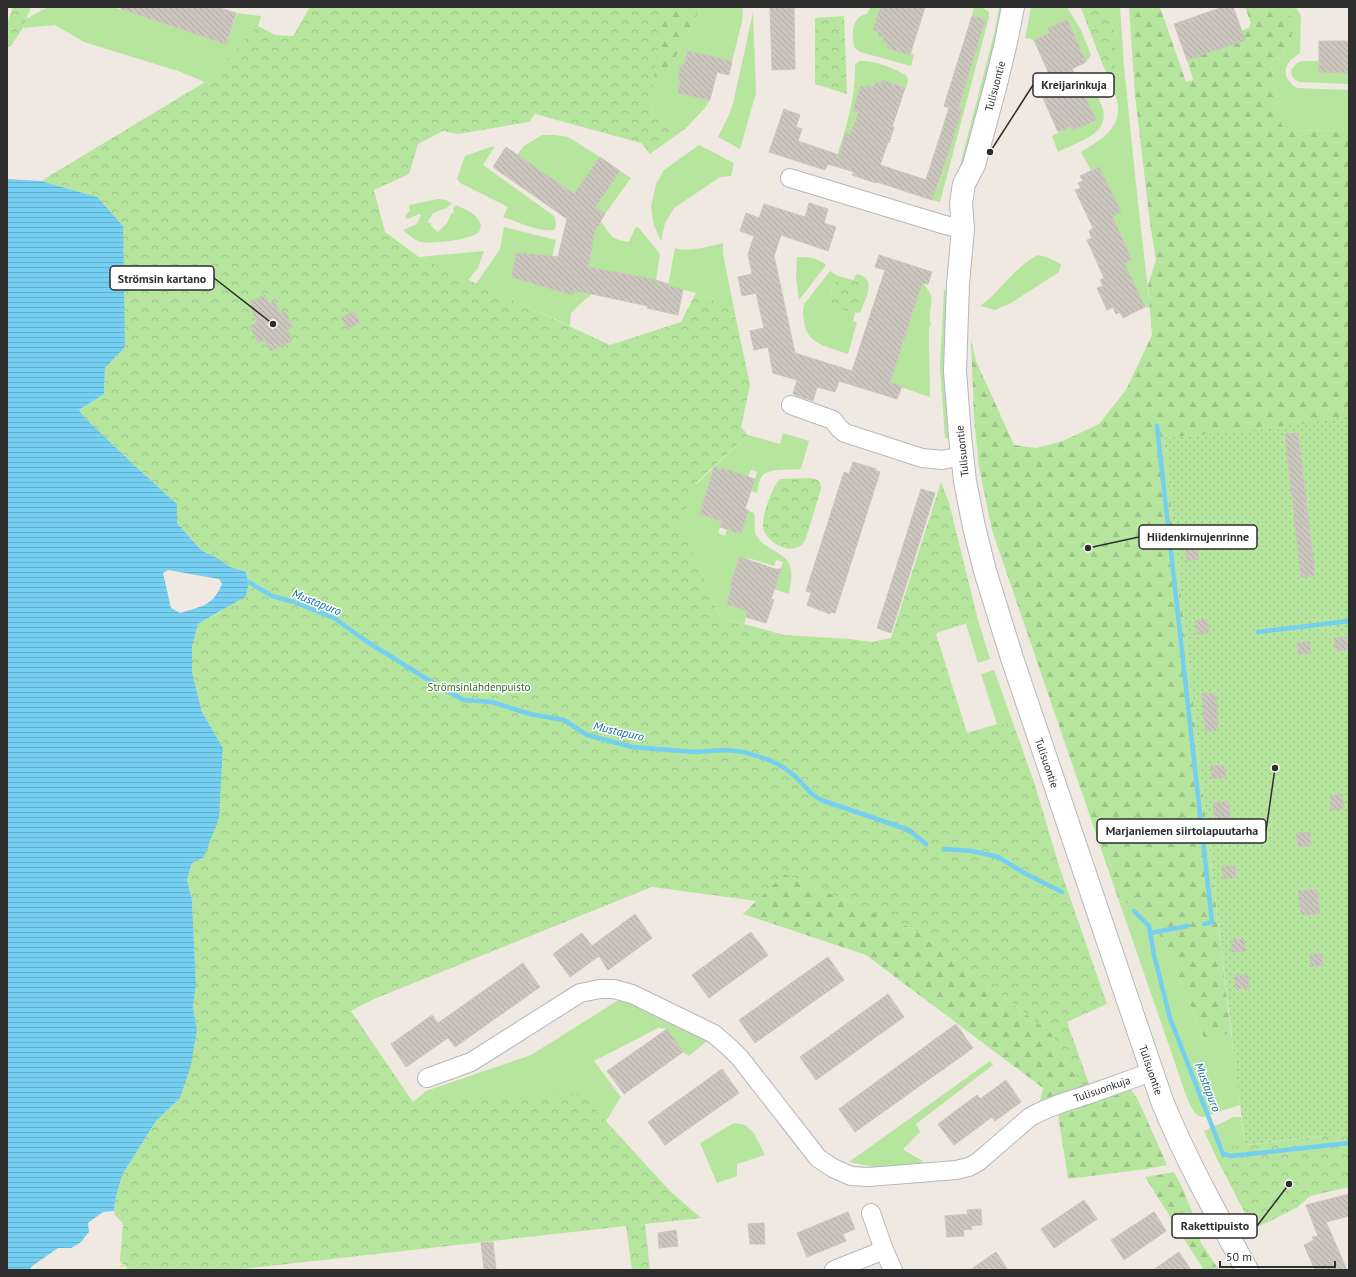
<svg xmlns="http://www.w3.org/2000/svg" width="1356" height="1277" font-family="'PT Sans',sans-serif">
	<defs>
		<pattern id="forest-firs" width="22" height="20" patternUnits="userSpaceOnUse"><rect width="22" height="20" fill="#b6e59e"/><path d="M5 1l3.5 6h-7zM16 11l3.5 6h-7z" fill="#9dc588"/></pattern>
		<pattern id="sand-dots" width="8" height="8" patternUnits="userSpaceOnUse"><rect width="8" height="8" fill="#f3ecc5"/><path d="M2 2h.1M6 6h.1" fill="none" stroke="#d1cbaa" stroke-width="1.8" stroke-linecap="round"/></pattern>
		<pattern id="park-crowns" width="20" height="18" patternUnits="userSpaceOnUse"><rect width="20" height="18" fill="#b6e59e"/><path d="M2 6a3 3 0 1 1 6 0M12 15a3 3 0 1 1 6 0" fill="none" stroke="#9dc588"/></pattern>
		<pattern id="garden-dots" width="8" height="8" patternUnits="userSpaceOnUse"><rect width="8" height="8" fill="#b6e59e"/><path d="M2 2h.1M6 6h.1" fill="none" stroke="#9dc588" stroke-width="1.8" stroke-linecap="round"/></pattern>
		<pattern id="water-rules" width="6" height="5" patternUnits="userSpaceOnUse"><rect width="6" height="5" fill="#75cff0"/><path d="M0 2.5h6" fill="none" stroke="#66b2ce"/></pattern>
		<pattern id="building-back-hatch" width="6" height="6" patternUnits="userSpaceOnUse"><rect width="6" height="6" fill="#cbc7bf"/><path d="M-1 5l2 2M0 0l6 6M5-1l2 2" fill="none" stroke="#afaba4"/></pattern>
	</defs>
	<rect width="100%" height="100%" fill="#efe9e1"/>
	<path fill="#b6e59e" d="M48 7H113L226 44 237 13 261 16 258 26 205 82 178 71 84 42 55 25 23 28 26 19Z
		M700 7H743L742 22 732 61 686 51 684 65H681V79L678 93 710 100 705 108 686 128 652 116 651 101 652 87 663 80 692 27Z
		M871 7H881L879 11 885 13 878 35 884 37 883 42 888 44 887 48 914 55 911 66 860 52 854 47C852 34 851 17 867 14Z
		M974 7 983 8 989 12V17L940 202 932 200 936 187H938L962 110 958 109 985 20 972 16Z
		M999 7H1006L969 152 955 185 995 30Z
		M1031 7H1067L1081 30 1091 55 1086 62 1067 20 1049 28 1050 33 1034 40 1025 38Z
		M1108 7H1120L1124 66 1136 184 1150 308 1145 307 1124 263 1132 259 1112 216 1120 212 1099 167 1091 171 1081 152C1103 139 1125 126 1116 97 1114 89 1110 81 1106 73L1116 69V36Z
		M1285 7H1295L1301 15 1300 53C1297 56 1292 58 1290 61 1281 70 1287 83 1297 88L1349 90V129L1346 131 1287 130 1282 126 1270 60 1282 58C1290 41 1299 24 1285 7Z
		M753 12 756 93 740 149 718 137 728 117 733 104Z
		M859 61C875 60 892 68 906 75L908 80 906 88 882 80 881 84 876 82 874 87 866 88 861 87 853 110 859 112 851 135 846 134 850 141 837 160 838 153C847 124 856 96 855 65Z
		M1306 61H1319V72L1349 73V84L1300 82C1294 80 1291 77 1291 70L1298 62Z
		M1087 81C1095 88 1097 94 1101 104 1114 133 1079 141 1058 152L1052 136 1071 126 1073 130 1095 120 1080 85Z
		M542 135H555L568 137 600 157 574 194 517 155 524 146Z
		M699 145 734 163 731 176 720 177 674 208 665 223 661 241 654 226 651 207 656 184 664 170Z
		M493 146 494 148 483 165 554 216C556 221 557 225 554 230 538 232 519 222 503 217L508 207 460 183 457 179 465 156Z
		M620 171 631 178 605 214 595 207Z
		M438 199 446 200 452 203 447 208 433 213 428 221 429 223H431V226L438 232 447 223 451 214 454 212 453 208 456 205C466 210 478 213 481 226L479 232C470 240 433 244 421 242 414 240 409 235 403 230L417 224 421 215 420 214 407 219 405 216 410 211 409 205Z
		M597 221 600 224 601 222C613 236 608 239 629 242L635 228 638 227 660 254 656 280 588 267Z
		M504 227 556 240 552 257 516 253 512 277 573 294 574 291 592 294 581 303 571 313 570 326 476 284 500 249Z
		M385 232 419 257 484 251 478 268 468 280 419 257Z
		M723 243V254L734 309 696 293 668 286 675 248C687 253 710 246 723 243Z
		M1038 255 1047 257 1061 264 1059 272 1011 303 995 310 980 306C986 301 992 297 997 291 1010 278 1021 263 1038 255Z
		M797 257C808 257 817 257 826 265L799 300 796 277Z
		M830 271 838 276 831 294 833 307 855 313 853 321 857 322 848 354C829 347 807 345 804 322 803 315 802 310 805 303Z
		M857 274C873 278 869 289 865 301 863 305 862 309 860 313L855 312 862 290 861 282 854 280 855 276Z
		M911 283 924 284C926 288 930 292 931 296 933 305 927 316 931 324L929 328V346L930 397 869 376 894 368 904 341 899 321 909 324 918 296Z
		M944 290 950 291V439L945 438 940 366Z
		M783 433 809 441 801 469C792 470 770 468 763 475 759 479 758 488 757 493L751 491 757 472 751 470 748 477 722 468 721 470 714 468 711 474 719 477 715 490 707 488 705 495 706 496 701 514 722 521 718 533 725 536 727 529 741 533 748 510 754 513C756 520 753 528 756 535 764 551 791 552 791 572 792 579 790 587 789 594L774 589 783 562 776 560 774 566 748 558 747 560 740 557 737 564 745 567 731 586H732L727 604 748 611 744 624 721 618 680 525 610 566 748 435 780 444Z
		M978 620 990 659 978 663 966 624Z
		M994 670 1013 723 997 724 981 674Z
		M1119 901 1133 905 1150 919 1165 943 1204 1038 1231 1033 1236 1068 1296 1061 1239 1093 1240 1105 1203 1117C1193 1116 1190 1104 1186 1095Z
		M622 998 708 1040 689 1056 683 1052 667 1029 658 1028 594 1061 621 1097 606 1121 413 1102 426 1091 531 1055Z
		M990 1061 993 1065 916 1124 920 1132 903 1149 907 1152 923 1161 920 1165 874 1167 849 1162Z
		M1234 1117H1241L1247 1159 1222 1169 1204 1131Z
		M734 1123 745 1125 754 1133 765 1155 737 1164V1176L717 1183 700 1143Z"/>
	<path fill="url(#forest-firs)" d="M639 7H700L692 27 663 80 652 87 651 101Z
		M1129 7H1160L1186 82 1193 80 1187 60 1244 40 1241 31 1249 28 1251 23 1245 7H1285C1300 26 1290 39 1282 58L1270 60 1282 126 1287 130 1346 131 1349 129V416L1311 423 1227 433 1164 438 1206 820 1231 1033 1204 1038 1165 943 1150 919 1133 905 1119 901 992 530 979 467 974 418 971 340 976 361 1014 445 1036 448 1063 441 1099 424 1126 390 1152 335 1148 285 1156 260 1150 223 1135 95Z
		M784 874 914 929 1051 1033 1082 1086 1040 1101 1043 1088 866 955 743 914Z
		M1131 1089 1138 1100 1167 1165 1146 1169 1068 1179 1058 1114Z
		M1174 1172 1182 1187 1193 1214 1201 1243 1219 1270H1204L1145 1177Z"/>
	<path fill="url(#sand-dots)" d="M120 1261 129 1270H111Z"/>
	<path fill="url(#park-crowns)" d="M13 7H31L23 28 10 47H7V23Z
		M310 7H663L651 101 652 116 686 128 650 154 641 143 535 114 529 122 458 134 443 131 418 144 409 174 374 190 385 232 419 257 610 345 681 322 696 293 734 309 750 385 741 427 748 435 697 482 680 524 721 618 784 635 849 639 872 642 891 638 941 482 949 503 978 620 939 632 936 634 967 733 997 724 1013 723 1035 785 1059 866 1107 1004 1067 1022 1089 1084 1082 1086 1051 1033 914 929 784 874 757 901 652 887 374 999 351 1011 413 1102 580 1093 670 1191 701 1218 645 1224 650 1270H632L626 1226 233 1270H129L120 1261 123 1224 115 1215 114 1211 115 1201 122 1175 156 1121 180 1098 197 1030 193 1007 196 985 192 900 187 880 222 771 223 748 202 712 192 672V647L198 624 220 612 249 582 245 571 230 567 219 559 201 550 177 523V504L133 464 84 417 79 410 104 394 105 368 125 347 97 197 41 181 205 82 258 26 275 35 293 36Z
		M1083 7H1108L1116 36V69L1106 73 1081 8Z
		M844 16 847 94 815 84V18Z
		M838 276 861 282 862 290 855 313 833 307C828 296 834 286 838 276Z
		M810 478 816 479 820 482 821 489 806 538C804 542 802 546 798 547 786 553 769 542 764 531 759 521 772 487 780 479Z
		M1349 1133V1187L1310 1196 1298 1207 1256 1228 1251 1225 1212 1149Z"/>
	<path fill="url(#garden-dots)" d="M1349 416V1133L1245 1145 1206 820 1164 438C1226 433 1288 427 1349 416Z"/>
	<path fill="url(#water-rules)" fill-rule="evenodd" d="M7 179 41 181 97 197 123 226 125 347 105 368 104 394 79 410 84 417 133 464 177 504V523L201 550 219 559 230 567 245 571 249 582 246 596 198 624 192 647V672L202 712 223 748 219 818 204 857 192 863 187 880 192 900 196 985 193 1007 197 1030 191 1065 180 1098 156 1121 122 1175 115 1201 114 1211 103 1212 88 1223 89 1232 80 1243 71 1248H58L31 1267 30 1270H7ZM168 570 219 579 222 584C212 607 202 606 180 613L171 608 163 573Z"/>
	<g fill="none" stroke-linecap="round" stroke-linejoin="round">
		<path stroke="#75cff0" stroke-width="4.5" d="M1157 426 1212 922 1204 924
			M249 582 272 596 294 602 334 618 366 641 443 689 464 700 492 702 530 714 564 720 587 735 632 747 694 752 725 750 744 752 769 760 783 767 796 777 811 793 821 800 909 830 926 844
			M1258 632 1349 621
			M944 849 972 851 998 857 1026 874 1062 892
			M1134 911 1149 926 1154 955 1170 1018 1223 1154 1231 1156 1349 1143
			M1150 933 1188 926"/>
	</g>
	<path fill="url(#building-back-hatch)" stroke="#cbc5ba" d="M121 7H217L236 13 226 44 121 9Z
		M770 7H794L795 69 772 70Z
		M881 7H925L910 55 887 48 888 44 883 42 884 37 878 35 879 32 873 30Z
		M1223 7H1233L1245 40 1187 60 1174 24Z
		M972 16 985 20 958 109 962 110 937 187H936L932 200 877 182 876 183 852 175 854 172 828 164 825 170 769 152 784 109 800 115 796 127 802 129 798 141 839 155 846 133 850 135 859 112 853 110 861 86 866 88 867 85 874 87 876 82 881 84 882 80 905 88 892 127H894L889 143 888 142 880 165 926 180 949 108 944 106Z
		M1067 20 1086 62 1072 69 1096 120 1073 130 1071 126 1058 132 1043 98 1057 92 1034 40 1050 33 1048 28Z
		M1319 41H1349V73L1319 72Z
		M687 51 732 61 729 75 717 72 710 100 678 93 681 79 678 78 681 65H684Z
		M506 147 574 194 600 157 620 171 595 207 605 214 595 231 588 267 656 280 668 284V286L683 289 678 315 647 308 648 306 592 294 574 291 573 295 512 277 516 253 558 257 567 219 493 167Z
		M1099 167 1121 212 1112 216 1132 260 1124 263 1145 307 1123 318 1120 312 1116 314 1113 307 1107 310 1097 288 1103 286 1100 280 1104 278 1087 240 1092 238 1089 231 1093 228 1075 190 1081 188 1078 183 1083 181 1080 176Z
		M809 203 828 209 824 223 836 227 828 251 781 235 774 256 795 353 852 371 885 270 875 267 879 255 932 272 928 284 922 283 890 382 902 386 897 399 839 381 835 392 817 387 813 401 793 394 797 380 773 373 768 347 754 350 750 331 764 328 756 293 742 296 738 277 752 274 748 254 754 236 740 231 746 213 759 218 764 204 805 217Z
		M265 295 269 304 274 301 280 314 285 311 293 327 287 329 292 341 271 351 265 340 258 343 250 326 257 322 252 311H254L250 302Z
		M353 311 360 322 348 329 341 318Z
		M1298 433 1315 575 1301 577 1285 434Z
		M853 462 876 469V471L880 472 835 613 831 612 830 614 807 605 811 593 806 591 844 472 849 474Z
		M714 467 721 470 722 468 755 479 745 509 748 510 741 534 720 527 722 521 700 514Z
		M921 489 935 493 891 633 877 628Z
		M1197 547 1199 559 1187 561 1186 549Z
		M740 557 775 569H781L771 599 774 600 766 623 746 617 748 611 727 604 732 586H730Z
		M1207 619 1209 632 1197 634 1195 621Z
		M1346 637 1348 650 1336 651 1334 638Z
		M1310 641 1311 653 1298 655 1297 643Z
		M1202 693H1216L1218 730 1205 732Z
		M1224 765 1226 777 1212 779 1211 766Z
		M1342 794 1344 808 1331 810 1330 796Z
		M1228 801 1233 840H1231V843L1220 844 1219 833 1216 834 1213 803Z
		M1310 832 1311 846 1298 847 1296 833Z
		M1235 866 1236 878 1224 879 1222 867Z
		M1314 889 1317 890 1320 913 1306 915 1301 914 1298 891Z
		M635 914 652 938 608 970 599 956 570 977 553 954 582 933 592 946Z
		M751 932 768 955 709 998 692 975Z
		M1244 939 1245 951 1232 952 1231 940Z
		M1322 954 1323 965 1311 967 1310 955Z
		M828 957 844 980 755 1043 739 1020Z
		M523 963 540 987 455 1047 448 1038 406 1067 391 1044 432 1015 438 1023Z
		M1248 975 1249 988 1236 989 1235 976Z
		M888 994 904 1017 816 1080 800 1057Z
		M956 1024 973 1048 855 1132 839 1109Z
		M667 1029 683 1052 624 1094 607 1071Z
		M722 1069 739 1093 665 1145 648 1122Z
		M1006 1080 1021 1102 995 1121 992 1117 954 1145 938 1124 977 1095 980 1099Z
		M1349 1194V1216L1326 1222 1347 1270H1315L1304 1245 1314 1240 1312 1237 1318 1236 1306 1205Z
		M1084 1200 1097 1219 1054 1248 1041 1229Z
		M981 1209 982 1225 971 1226 972 1229 963 1230 964 1236 947 1237 945 1216 968 1214 967 1210Z
		M848 1212 855 1229 843 1234 846 1241 807 1257 797 1233Z
		M1154 1212 1166 1231 1124 1260 1111 1240Z
		M764 1223 765 1244H750L748 1224Z
		M676 1230 678 1246 659 1248 658 1233Z
		M493 1242 496 1270H484L481 1243Z
		M996 1252 1008 1270H970Z
		M1179 1252 1191 1270H1153Z"/>
	<g fill="none" stroke-linecap="round" stroke-linejoin="round">
		<g stroke="#b4b7c1" stroke-width="20">
			<path id="minor" d="M790 178 945 225 963 229
				M791 405 833 420 839 428 845 433 922 458 942 460 961 456
				M427 1078 471 1062 580 993 600 989H614L632 994 714 1034 730 1048 740 1058 818 1158 833 1168 851 1176 869 1177 956 1170 969 1167 978 1162 1030 1117C1049 1106 1068 1101 1087 1095 1109 1087 1130 1080 1151 1072
				M871 1213 884 1250 893 1270
				M834 1270 884 1250"/>
		</g>
		<g stroke="#b4b7c1" stroke-width="24">
			<path id="secondary" d="M1013 7 1006 42 996 84 974 165 964 184 961 203 963 229 958 284 955 371 960 436 965 481 974 527 985 571 1012 658 1162 1101C1186 1160 1217 1215 1247 1270"/>
		</g>
		<use href="#minor" stroke="#fff" stroke-width="18"/>
		<use href="#secondary" stroke="#fff" stroke-width="22"/>
	</g>
	<g text-anchor="middle" dominant-baseline="central" stroke-width="3" stroke-linejoin="round" paint-order="stroke">
		<g font-size="11" fill="#2e2e2e" stroke="#fff">
			<text transform="translate(995 86) rotate(-75)">Tulisuontie</text>
			<text transform="translate(962 451) rotate(-96)">Tulisuontie</text>
			<text transform="translate(1047 763) rotate(71)">Tulisuontie</text>
			<text transform="translate(1151 1070) rotate(71)">Tulisuontie</text>
			<text transform="translate(1102 1089) rotate(-19)">Tulisuonkuja</text>
		</g>
		<g font-size="11" fill="#2c6e1b" stroke="#fff">
			<text x="479" y="687">Strömsinlahdenpuisto</text>
		</g>
		<g font-size="12" font-style="italic" fill="#0d6fa3" stroke="#fff">
			<text transform="translate(317 602) rotate(22)">Mustapuro</text>
			<text transform="translate(619 731) rotate(13)">Mustapuro</text>
			<text transform="translate(1208 1087) rotate(69)">Mustapuro</text>
		</g>
	</g>
	<path fill="none" stroke="#2e2e2e" stroke-width="1.5" d="M990 152L1033 85M273 324L214 278M1088 548L1139 537M1275 768L1266 831M1289 1184L1257 1226"/>
	<g fill="#2e2e2e" stroke="#fff" stroke-width="1.5">
		<circle cx="990" cy="152" r="4"/>
		<circle cx="273" cy="324" r="4"/>
		<circle cx="1088" cy="548" r="4"/>
		<circle cx="1275" cy="768" r="4"/>
		<circle cx="1289" cy="1184" r="4"/>
	</g>
	<g fill="#fff" stroke="#2e2e2e" stroke-width="1.5">
		<rect x="1033" y="73" width="81" height="24" rx="4"/>
		<rect x="110" y="266" width="104" height="24" rx="4"/>
		<rect x="1139" y="525" width="118" height="24" rx="4"/>
		<rect x="1097" y="819" width="169" height="24" rx="4"/>
		<rect x="1172" y="1214" width="85" height="24" rx="4"/>
	</g>
	<g font-size="12" text-anchor="middle" font-weight="bold" fill="#2e2e2e">
		<text x="1074" y="89">Kreijarinkuja</text>
		<text x="162" y="283">Strömsin kartano</text>
		<text x="1198" y="541">Hiidenkirnujenrinne</text>
		<text x="1182" y="835">Marjaniemen siirtolapuutarha</text>
		<text x="1215" y="1230">Rakettipuisto</text>
	</g>
	<rect width="1356" height="1277" fill="none" stroke="#2e2e2e" stroke-width="16"/>
	<path d="M1220 1261v6h115v-6" fill="none" stroke="#2e2e2e" stroke-width="2"/>
	<text x="1226" y="1261" font-size="12" fill="#2e2e2e" stroke="#ffffff" stroke-width="3" paint-order="stroke">50 m</text>
</svg>
